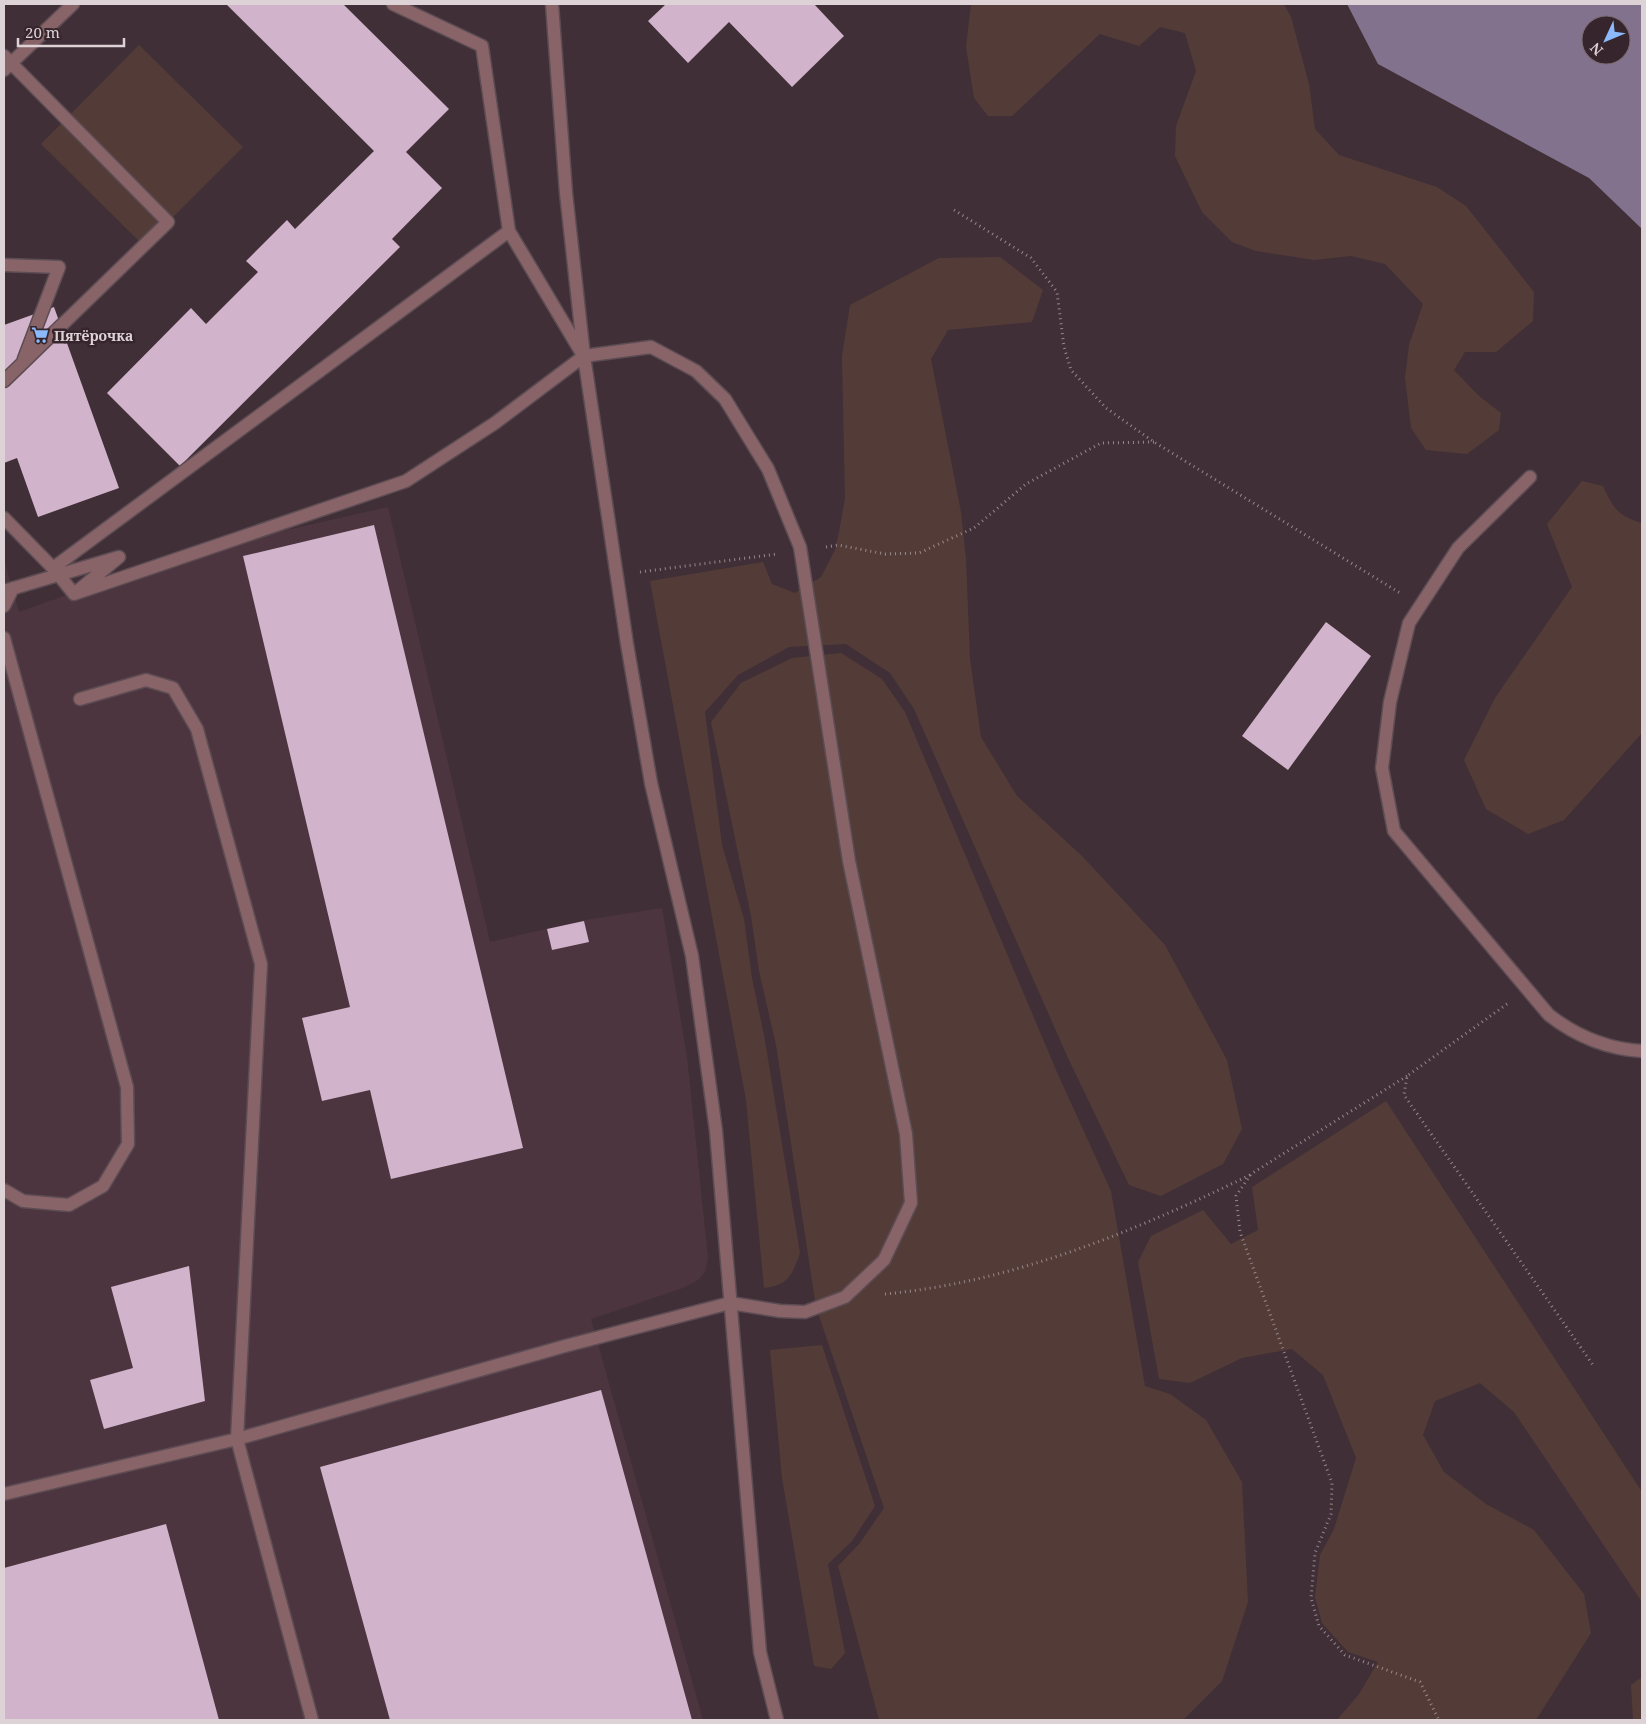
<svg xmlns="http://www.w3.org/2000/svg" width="1646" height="1724" font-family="'Noto Serif',serif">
	<rect width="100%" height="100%" fill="#402f36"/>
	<path fill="#4d3540" d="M388 507 490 942 585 920 662 908 687 1057 708 1258 705 1272 698 1280 683 1288 591 1319 703 1720H4V559L19 612 182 554Z"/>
	<path fill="#533c38" d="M971 4H1284L1291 17 1309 84 1315 129 1339 155 1437 187 1466 206 1534 292 1533 321 1496 352H1465L1454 370 1479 396 1501 413 1499 430 1467 454 1426 450 1411 428 1405 378 1409 345 1423 304 1385 264 1351 256 1314 260 1256 251 1232 242 1202 212 1175 156 1176 126 1196 71 1185 33 1160 27 1139 46 1100 34 1012 116H988L974 98 966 47Z
		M139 45 243 147 144 246 41 144Z
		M1000 257 1043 290 1032 322 948 330 931 359 961 512 966 559 970 659 981 737 1017 796 1083 857 1165 945 1227 1060 1242 1129 1223 1164 1161 1196 1129 1185 1068 1058 914 709 890 673 846 644 789 647 738 675 705 712 722 845 744 919 752 978 764 1035 800 1253C792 1275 789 1285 764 1288L746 1100 650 581 763 562 772 584 795 593 821 577 835 550 839 532 845 498 842 356 850 305 939 258Z
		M1582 481 1603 486C1613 508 1618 516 1642 523V733L1564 820 1528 834 1486 809 1464 760 1495 698 1572 587 1547 524Z
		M841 653 882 679 905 712 1056 1070 1111 1191 1145 1386 1170 1394 1206 1420 1242 1482 1248 1602 1222 1681 1183 1720H879L838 1566 860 1543 884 1508 816 1307 776 1045 759 971 751 916 711 722 741 683 792 658Z
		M1386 1101 1642 1492V1602L1514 1412 1480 1383 1435 1401 1423 1435 1444 1472 1486 1504 1534 1530 1584 1594 1591 1633 1536 1720H1337L1359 1694 1378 1662 1348 1652 1322 1623 1315 1597 1320 1555 1334 1529 1356 1458 1323 1375 1292 1349 1242 1358 1190 1383 1159 1379 1138 1262 1151 1236 1203 1210 1231 1244 1258 1230 1252 1187Z
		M822 1345 875 1506 852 1541 828 1564 845 1653 831 1669 814 1666 782 1478 770 1350Z
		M1642 1677V1720H1633L1631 1685Z"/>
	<path fill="#83728d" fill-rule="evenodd" d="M1347 4H1642V229L1589 178 1378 64ZM1591 25H1621V55H1591Z"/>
	<path fill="#d1b4cb" d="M226 4H343L449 109 406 152 442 188 392 239 400 247 180 466 107 393 191 308 206 324 258 272 246 261 287 220 295 229 374 151Z
		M666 4H814L844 36 792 87 729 22 688 63 648 21Z
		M54 307 119 488 38 517 17 458 4 463V325Z
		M374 525 523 1148 391 1179 370 1090 322 1101 302 1018 350 1007 243 556Z
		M1326 622 1371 656 1288 770 1242 736Z
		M584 921 589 942 552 950 547 929Z
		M189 1266 205 1401 104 1429 90 1380 133 1368 111 1287Z
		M601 1390 692 1720H390L320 1467Z
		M166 1524 219 1720H4V1568Z"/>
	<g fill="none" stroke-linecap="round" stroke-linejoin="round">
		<g stroke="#5c4c53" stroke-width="15">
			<path id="minor" d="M552 4 566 193 584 356 627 644 651 783 692 956 716 1131 760 1652 777 1720
				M4 56 168 222 4 381
				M4 70 73 4
				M509 231 581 352
				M4 265 59 267 24 359
				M1530 477 1458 548 1409 623 1390 702 1382 768 1394 831 1549 1015C1576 1036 1607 1049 1642 1051
				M4 518 53 568 74 594
				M53 568 509 231 482 46 393 4
				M4 591 119 557 74 594 406 481 495 423 584 356 651 347 696 371 725 399 768 469 800 547 849 861 906 1134 911 1203 884 1260 845 1297 805 1312 780 1311 730 1303 565 1346 237 1439 4 1494
				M4 606 13 588
				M4 638 127 1087 128 1144 103 1186 69 1205 23 1201 4 1190
				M80 699 146 680 173 688 197 729 261 964 237 1439 312 1720"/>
		</g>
		<path stroke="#96888e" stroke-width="3" stroke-dasharray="1 4" stroke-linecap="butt" d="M954 210 1031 258 1057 292 1064 347 1071 370 1106 408 1154 442 1400 593
			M826 547 838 545 885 554 919 553 974 528 1026 484 1101 443 1154 442
			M640 572 777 554
			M1507 1004 1407 1076 1404 1095 1593 1365
			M1407 1076 1251 1174 1236 1196 1240 1232 1332 1483 1331 1514 1315 1553 1311 1598 1319 1626 1345 1655 1420 1682 1439 1720
			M885 1294C1014 1282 1135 1231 1250 1175"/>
		<use href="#minor" stroke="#886468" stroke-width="12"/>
	</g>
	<defs>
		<g id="supermarket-bare" transform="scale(1.35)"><path d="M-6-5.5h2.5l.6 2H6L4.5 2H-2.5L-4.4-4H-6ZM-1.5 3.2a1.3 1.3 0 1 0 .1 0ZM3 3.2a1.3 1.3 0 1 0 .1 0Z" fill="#8bb9fc" stroke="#36252c" stroke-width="2.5" paint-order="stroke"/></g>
	</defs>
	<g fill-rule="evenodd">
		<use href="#supermarket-bare" x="40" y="335"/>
	</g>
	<g text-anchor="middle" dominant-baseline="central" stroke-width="5" stroke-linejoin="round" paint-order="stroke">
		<g font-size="14" font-weight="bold" fill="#ddd2d6" stroke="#36252c" text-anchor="start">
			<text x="54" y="335">Пятёрочка</text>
		</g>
	</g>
	<rect width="1646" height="1724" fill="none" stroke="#ddd2d6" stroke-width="10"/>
	<g transform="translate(1606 40) rotate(226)"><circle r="24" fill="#36252c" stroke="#796a70"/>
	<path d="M0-4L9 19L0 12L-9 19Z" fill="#8bb9fc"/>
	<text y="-8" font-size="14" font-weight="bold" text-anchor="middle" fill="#ddd2d6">N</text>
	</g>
	<path d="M18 38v8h106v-8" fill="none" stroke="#ddd2d6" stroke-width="2.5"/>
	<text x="25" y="38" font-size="15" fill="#ddd2d6" stroke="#36252c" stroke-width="4" paint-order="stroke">20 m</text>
</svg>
